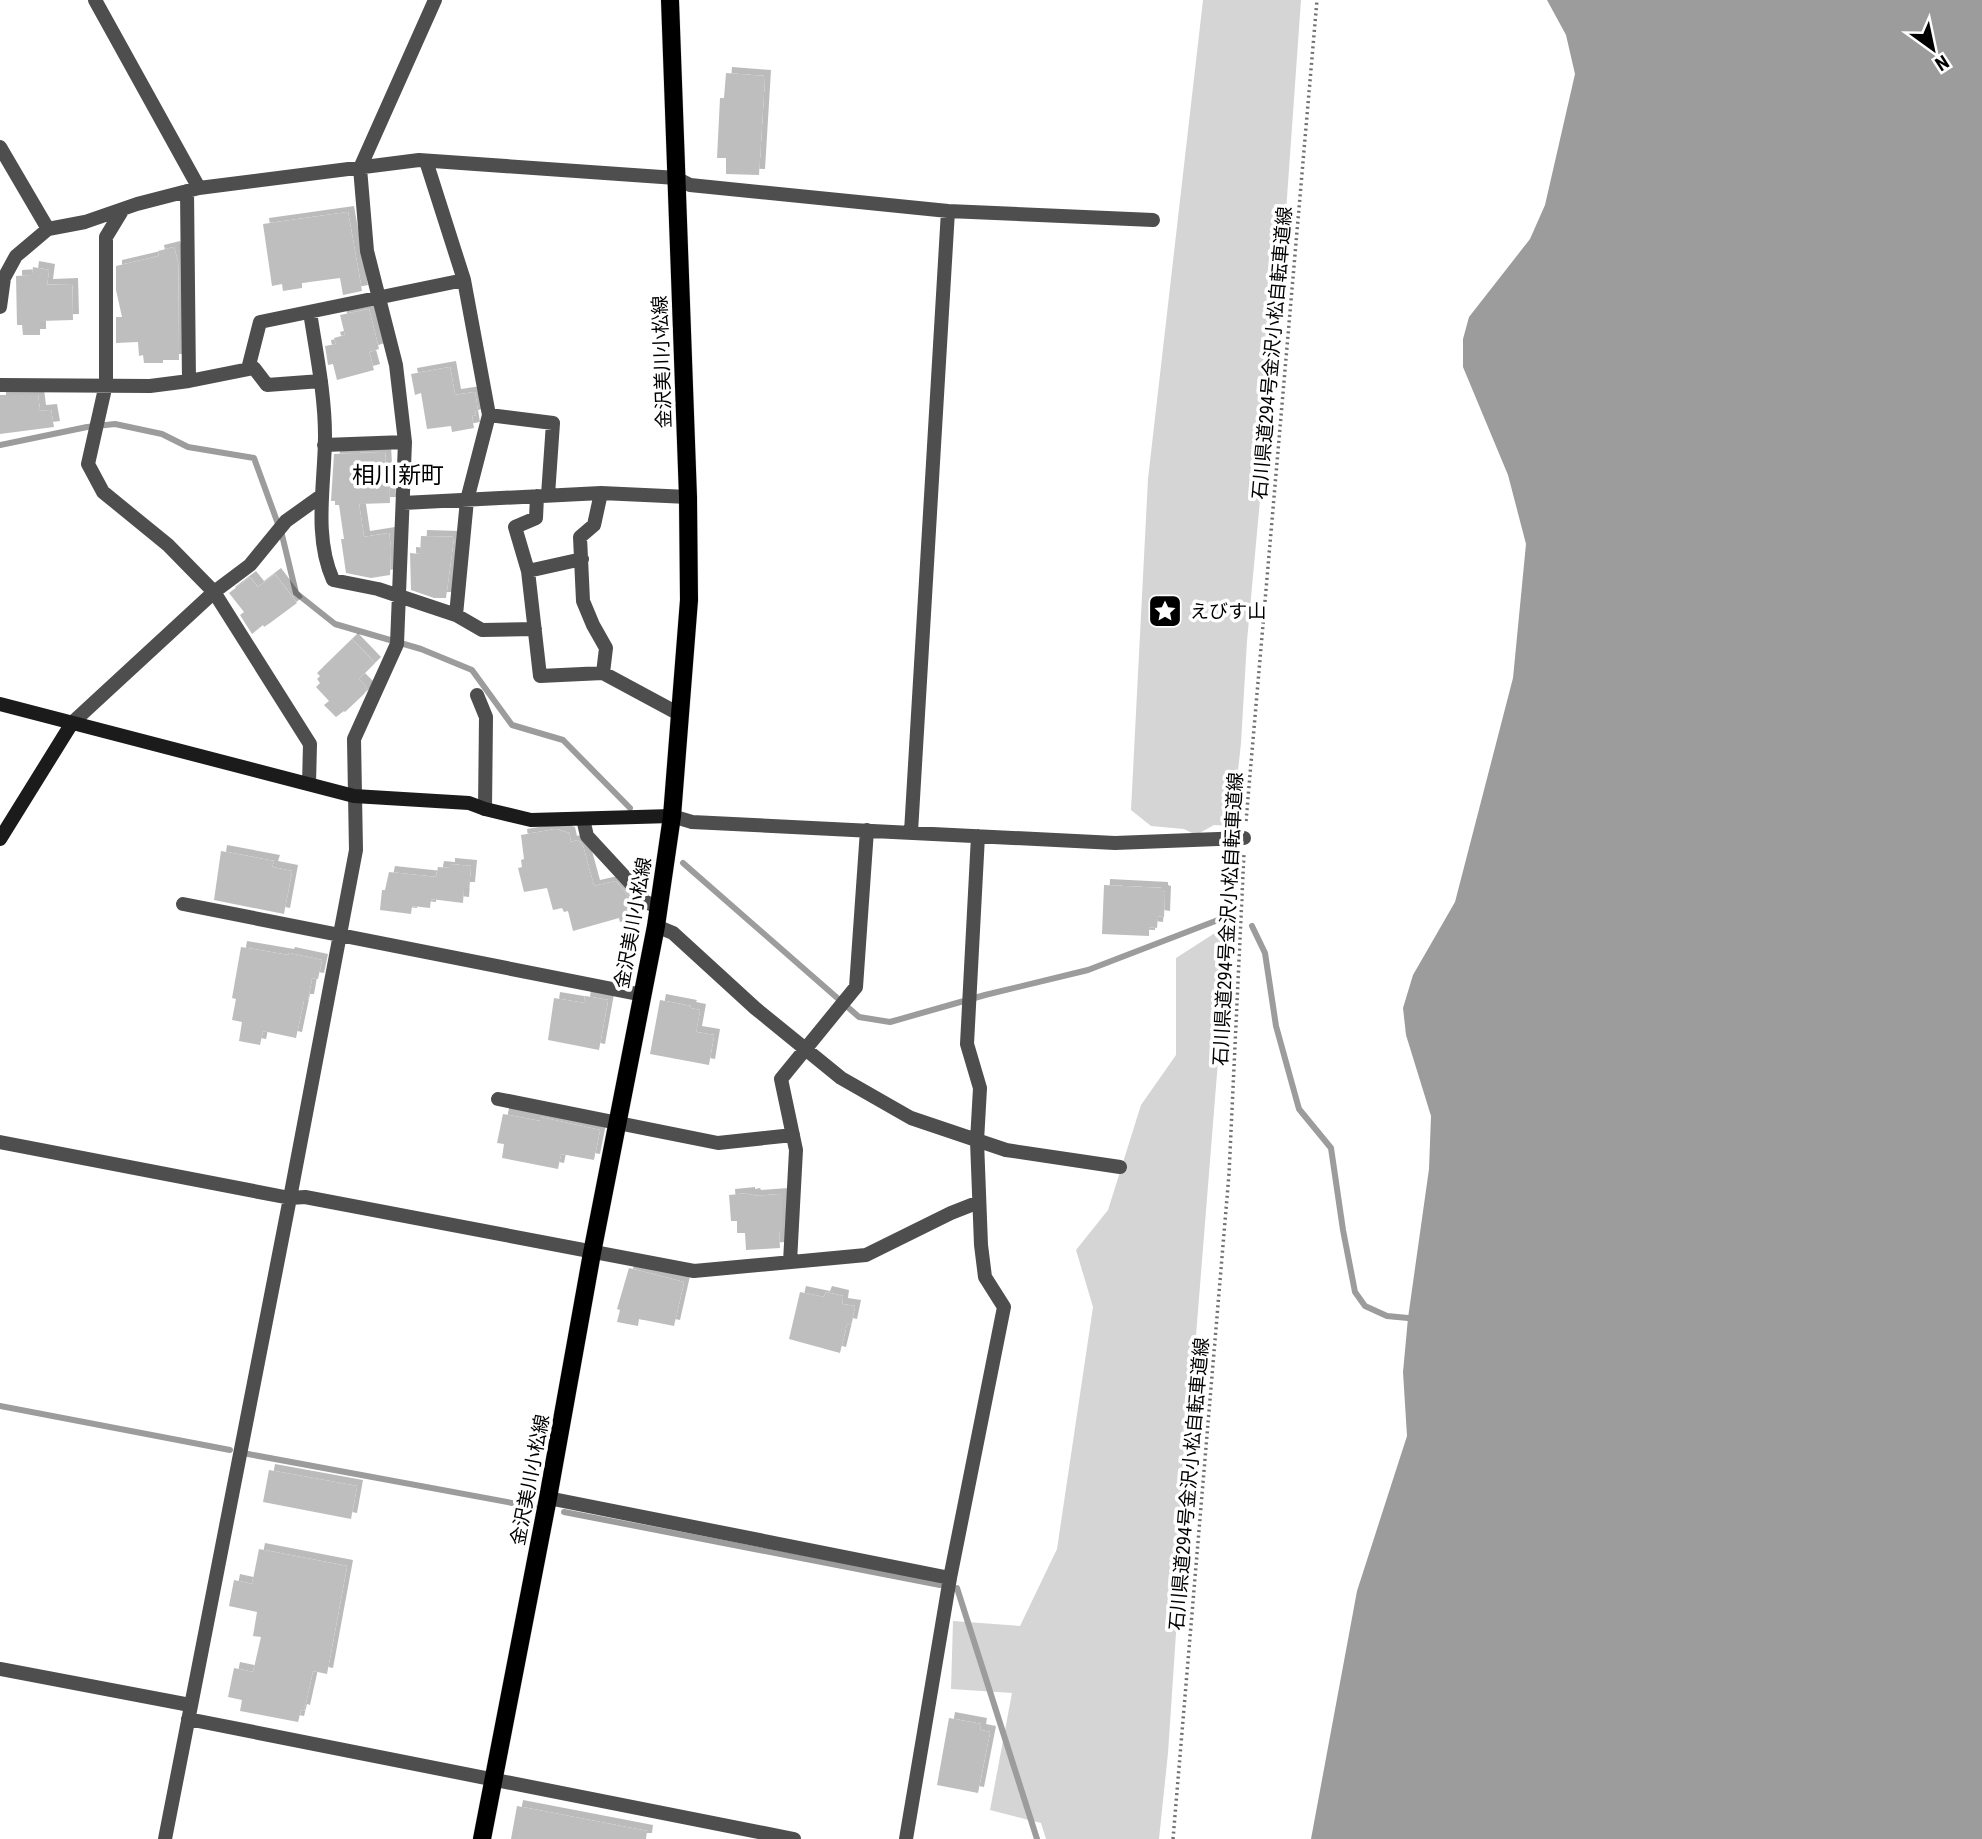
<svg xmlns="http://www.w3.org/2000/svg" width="1982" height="1839" font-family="'Roboto Condensed','Noto Sans JP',sans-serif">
	<defs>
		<filter id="shadow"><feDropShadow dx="6" dy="-6" stdDeviation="0" flood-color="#0004"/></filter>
	</defs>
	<rect width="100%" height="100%" fill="#fff"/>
	<path fill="#d5d5d5" d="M1203 0H1301L1284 240 1247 641 1241 743 1232 826 1214 825 1196 835 1184 829 1151 826 1131 810 1148 479Z
		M1229 924 1195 1348 1168 1753 1159 1839H1046L1041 1823 990 1810 1012 1693 951 1689 953 1621 1020 1626 1057 1549 1093 1307 1076 1250 1108 1210 1141 1105 1176 1055V958Z"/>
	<path fill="#9c9c9c" d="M1547 0H1982V1839H1311L1357 1591 1407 1436 1403 1372 1408 1318 1429 1169 1431 1116 1406 1035 1403 1008 1413 975 1455 902 1513 678 1526 544 1508 475 1463 367V339L1469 317 1530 239 1545 205 1575 74 1566 35Z"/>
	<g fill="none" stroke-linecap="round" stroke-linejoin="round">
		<path stroke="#9c9c9c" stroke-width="6" d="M0 445 87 427 115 424 162 434 188 447 254 458 282 535 296 593 335 624 421 649 472 670 512 725 563 740 630 808
			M683 863 859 1017 890 1022 985 995 1088 970 1231 915
			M1252 926 1265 953 1276 1026 1299 1109 1331 1148 1343 1230 1355 1292 1365 1306 1387 1316 1408 1318
			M0 1406 230 1450
			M248 1454 534 1507
			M564 1512 940 1585
			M957 1588 1037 1839"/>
	</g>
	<path fill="#bebebe" filter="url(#shadow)" d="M726 73 765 76 759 175 726 174V158H717L720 98H724Z
		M348 212 362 291 343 295 340 278 302 283V288L283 291 282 284 272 286 263 224Z
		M174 247 178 262 179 360H163V363H144L143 355 139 356 138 342 116 343V317H122L116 290V266L159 256 158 251Z
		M33 267 49 270 47 285 72 284 73 320 40 321V335H23L22 325H17L16 276 32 275Z
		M369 309 379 349 369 352 374 370 337 380 333 364 328 365 325 346 336 344 334 338 345 335 340 315Z
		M450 367 455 395 475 392 478 411H475L476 415 472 416 474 428 452 432 451 426 427 429 421 393 415 395 411 374Z
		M0 395H38L40 411 51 410 54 427 0 434Z
		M385 452 386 470H389L390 503 359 504 364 537 389 533 391 549 390 575 371 578 346 573 341 539H344L339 505H335V501H331L334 454Z
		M421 536 454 537 446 598H434L411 590 410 553 420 554Z
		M275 574 297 603 270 623 264 627 263 625 252 634 240 615 244 612 229 593 250 577 258 587Z
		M352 639 375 663 359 679 367 687 364 694 345 712 344 711 336 717 324 705 329 701 316 687 320 683 317 679 320 676 317 673Z
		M556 829 569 833 571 842 578 840 583 846 594 886 616 881 638 908 641 917 620 922 619 918 573 931 568 911 564 912 562 908 553 910 547 888 524 892 518 868 522 867 521 860 524 859 521 835Z
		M221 851 274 861 272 867 292 871 284 914 214 900Z
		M449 864 471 866 469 888H464L463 903 431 899 430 908 412 906 411 914 380 910 382 890H385L389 872 436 877 438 867 449 868Z
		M1104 885 1162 888V891L1165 892 1164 917 1158 916 1157 928 1149 927V936L1102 934Z
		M241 947 288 955 289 953 322 960 318 979 312 978 308 1000H304L296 1038 263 1031 260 1045 239 1041 242 1022 232 1020 236 999 232 998Z
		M585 996 608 1000 599 1050 548 1040 554 998 584 1003Z
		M660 1000 691 1006 690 1008 700 1010 696 1032 714 1035 709 1065 650 1054Z
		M503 1114 540 1121V1117L600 1130 594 1160 561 1154 558 1169 502 1158 504 1144 497 1143Z
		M749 1193V1195L754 1194 755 1196 782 1194V1232H779L780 1248 746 1250 745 1233H737V1221H731L729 1195Z
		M629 1268 684 1282 674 1326 639 1319 638 1326 617 1322 620 1310 617 1309Z
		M800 1292 824 1297 826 1292 843 1296 842 1304 855 1306 851 1325 847 1324 840 1353 789 1339Z
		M269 1470 357 1486 351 1519 263 1502Z
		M259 1549 347 1566 327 1674 313 1671 304 1711 301 1710 298 1722 240 1711 242 1700 228 1697 234 1668 253 1672 261 1637 253 1636 257 1612 229 1606 234 1580 252 1584Z
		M949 1718 981 1724 980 1730 990 1732 978 1793 937 1785Z
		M517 1806 647 1831 646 1839H511Z"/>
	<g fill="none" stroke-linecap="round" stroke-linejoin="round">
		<g stroke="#dbdbdb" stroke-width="19">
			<path id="primary" d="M482 1839 548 1498 592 1253 656 926 672 816 689 600 688 497 670 0"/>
		</g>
		<path stroke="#707070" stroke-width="3.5" stroke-dasharray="2 3.5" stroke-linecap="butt" d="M1246 821 1317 0
			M1173 1839 1229 1174 1244 853"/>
		<path stroke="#4e4e4e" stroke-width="14" d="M95 0 199 188
			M0 147 48 229
			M426 161 464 280 489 415 467 500 456 615
			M187 191 189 381
			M123 209 106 237V384L88 464 103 492 168 545 214 592 310 744 309 784
			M0 307 4 278 16 256 48 229 85 222 137 204 199 188 419 160 676 178 690 185 948 211 1153 220
			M310 312C316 352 325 394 325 436 325 483 313 535 333 580L378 589 456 615 482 630 535 629
			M248 369 260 322 464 280
			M0 385 150 386 189 381 254 368 267 385 321 381
			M489 415 553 423 548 495
			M324 445 405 442
			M601 493 594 525 580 537 583 601 593 625 606 648 603 673
			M537 496 536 518 515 527 528 571 540 676 603 673 681 715
			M403 503 601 493 688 497
			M528 571 582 559
			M477 695 486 717 485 809
			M72 723 214 592 250 565 286 521 321 496
			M672 816 692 822 1115 843 1244 838
			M583 819 587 836 636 889 644 901 659 908
			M911 832 948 211
			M183 904 643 995
			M656 926 673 933 755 1008 841 1078 911 1118 1006 1150 1120 1167
			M498 1099 718 1143 793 1135
			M0 1142 290 1198 305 1197 694 1271 866 1255 951 1213 979 1202
			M790 1262 796 1150 781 1079 856 987 867 830
			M548 1498 950 1578
			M0 1669 190 1705
			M188 1719 794 1839
			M165 1839 290 1198 356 850 354 739 397 644 405 442 396 365 367 251 360 168 435 0
			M906 1839 950 1578 1004 1307 985 1277 981 1245 977 1141 980 1088 967 1044 978 836"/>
		<path stroke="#1b1b1b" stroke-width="14" d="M0 704 354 796 469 803 485 809 531 820 672 816
			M0 839 72 723"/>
		<use href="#primary" stroke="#000" stroke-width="18"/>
	</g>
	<defs>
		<g id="sight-square" transform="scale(1.75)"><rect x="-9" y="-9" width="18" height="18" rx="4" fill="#000" stroke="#fff"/><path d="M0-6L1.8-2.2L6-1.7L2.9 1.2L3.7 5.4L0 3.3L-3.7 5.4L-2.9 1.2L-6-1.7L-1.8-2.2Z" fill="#fff"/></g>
	</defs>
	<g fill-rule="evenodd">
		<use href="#sight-square" x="1165" y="611"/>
	</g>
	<g text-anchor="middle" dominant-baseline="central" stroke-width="7" stroke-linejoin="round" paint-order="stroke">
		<g font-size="19" fill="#000" stroke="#fff">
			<text transform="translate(1272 353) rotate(-85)">石川県道294号金沢小松自転車道線</text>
			<text transform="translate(662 362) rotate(-92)">金沢美川小松線</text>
			<text transform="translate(1228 919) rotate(-87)">石川県道294号金沢小松自転車道線</text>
			<text transform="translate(633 923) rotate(-80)">金沢美川小松線</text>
			<text transform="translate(530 1480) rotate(-79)">金沢美川小松線</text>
			<text transform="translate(1189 1484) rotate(-85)">石川県道294号金沢小松自転車道線</text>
		</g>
		<g font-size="19" fill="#000" stroke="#fff" text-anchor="start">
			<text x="1190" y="611">えびす山</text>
		</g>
		<g font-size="23" fill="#000" stroke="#fff">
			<text x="398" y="475">相川新町</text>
		</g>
	</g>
	<g transform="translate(1933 49) rotate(147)" stroke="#ffffff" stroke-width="5" paint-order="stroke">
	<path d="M0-5L12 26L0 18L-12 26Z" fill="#000000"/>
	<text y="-10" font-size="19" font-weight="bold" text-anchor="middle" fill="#000000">N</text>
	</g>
</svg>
